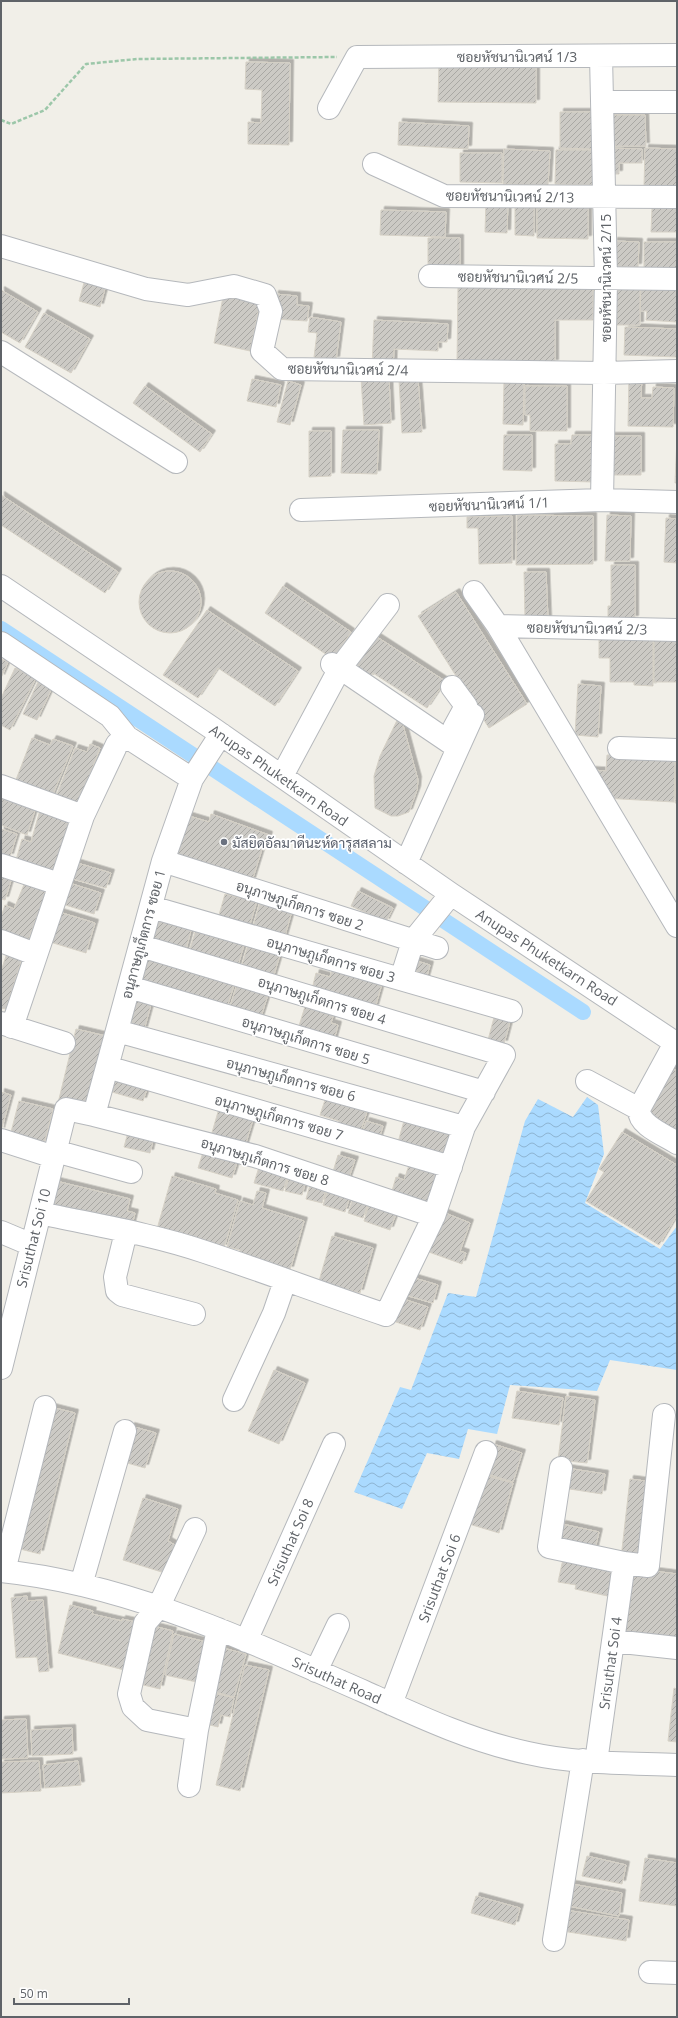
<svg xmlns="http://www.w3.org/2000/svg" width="678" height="2018" font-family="'Open Sans',Sarabun,sans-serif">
	<defs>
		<pattern id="water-waves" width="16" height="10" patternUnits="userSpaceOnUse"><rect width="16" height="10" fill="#aadaff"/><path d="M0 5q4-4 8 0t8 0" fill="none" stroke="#8eb4d2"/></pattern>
		<pattern id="building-hatch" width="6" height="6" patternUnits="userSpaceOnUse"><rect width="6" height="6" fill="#cccac5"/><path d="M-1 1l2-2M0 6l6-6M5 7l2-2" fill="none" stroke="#a9a8a4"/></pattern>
		<filter id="shadow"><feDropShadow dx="3.5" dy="-3.5" stdDeviation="0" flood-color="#0004"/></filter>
	</defs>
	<rect width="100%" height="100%" fill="#f1efe8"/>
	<path fill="url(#water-waves)" d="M587 1097 598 1105 604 1154 585 1203 660 1249 677 1226V1370L610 1360 597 1391 510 1385 497 1434 468 1429 459 1459 427 1453 402 1509 354 1492 400 1387 411 1390 448 1293 476 1297 525 1121 538 1099 573 1117Z"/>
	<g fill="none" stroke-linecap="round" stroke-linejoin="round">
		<path stroke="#aadaff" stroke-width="16" d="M1 629 583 1012"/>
	</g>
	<path fill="url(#building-hatch)" stroke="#d6d1c6" filter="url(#shadow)" d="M246 62 290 63 289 145 248 144V122L261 123 262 90 245 89Z
		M439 62 536 64V103L438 102Z
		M560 112H592V149L560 148Z
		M608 115H645L646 146H608Z
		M399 122 469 126 468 149 398 145Z
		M607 148 642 149V163H619V174H607Z
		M645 148 677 149V186H644Z
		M504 149 550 151 548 185 503 184Z
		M556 150H594L593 185 555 184Z
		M460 153H502V183L460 182Z
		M486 199 508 200 507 233 485 232Z
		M569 200H588V239L537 238V208L569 209Z
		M515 207H534V236L515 235Z
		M652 208H677V232H651Z
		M381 210 446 212 445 237 380 235Z
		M428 238H460V268L428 269Z
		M614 241 639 242 638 267 613 266Z
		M644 242H677V268H644Z
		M85 279 106 285 100 307 79 301Z
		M458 287 593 289V320H555V363L457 362Z
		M609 287 640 288V325H609Z
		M641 287 677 289V322L646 320 647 311H640Z
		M1 290 38 312 20 343 1 332Z
		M224 292 261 298 250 351 214 343Z
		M275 294 297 296V305L309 306 307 321 273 319Z
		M44 313 90 339 71 373 25 347Z
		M310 317 341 322 336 360 314 357 317 333 308 332Z
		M374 320 448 324 447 342H438V351L394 349 393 368 372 367Z
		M625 327 677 329V357L624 355Z
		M629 374 642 375 641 398H652L653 387 674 388 673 427 628 426Z
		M389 377 391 423 364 425 361 378Z
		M252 379 281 385 276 407 247 401Z
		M418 379 422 432 402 433 399 380Z
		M288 381 301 385 290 425 277 422Z
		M504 382H524L523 425 503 424Z
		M145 386 212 434 200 452 133 403Z
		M525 386H567V431H530V415H525Z
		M343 430H379L377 474 341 473Z
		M309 431H331V476L309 477Z
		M504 435H532V471L503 470Z
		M572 435H594V482L555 481V444H571Z
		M606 436H641V475H606Z
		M677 437V483H675Z
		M1 495 118 572 105 593 1 525Z
		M517 515 593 516V564L516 565Z
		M607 515 631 516 630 561H605Z
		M512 516V563L479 564 478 528H467V517Z
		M666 518 677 519V563L664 562Z
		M611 565H635V619H608V606H611Z
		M139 602a31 31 0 1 1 62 0a31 31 0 1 1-62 0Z
		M524 572H546L548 619H525Z
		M283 586 351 632 333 659 265 613Z
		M456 592 527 704 489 728 418 616Z
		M207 610 298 671 275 706 218 668 198 698 163 675Z
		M374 635 445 681 427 708 373 673 370 678 354 668Z
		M654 636H677V682H654Z
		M599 638H653V686L634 685V682H610V658H599Z
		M1 659 8 662 1 678Z
		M15 668 36 678 10 730 1 725V698Z
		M38 682 52 688 37 720 23 714Z
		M578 684 601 686 598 737 575 735Z
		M400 714 418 780 417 790 409 812 398 816H391L375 808 374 776 380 756Z
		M32 738 50 745 53 739 73 746 51 799 14 785Z
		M90 744 100 748 77 808 55 799 75 748 87 752Z
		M607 755 675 757 674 802 603 798 592 770 606 771Z
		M677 757V803H675Z
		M1 799 35 810 27 835 1 825Z
		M40 810 71 820 53 871 16 860 22 839 31 842Z
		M211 814 269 835 264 850 262 849 252 881 176 859 189 816 209 822Z
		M1 829 17 834 10 857 1 855Z
		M74 862 111 873 106 888 69 878Z
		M1 871 13 874 5 900 1 899Z
		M25 882 47 890 27 943 1 933V917L5 905 14 909Z
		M66 882 101 893 94 914 59 903Z
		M243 889 259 894 248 931 217 922 225 894 240 898Z
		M358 891 393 908 386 922 351 906Z
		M262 895 294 904 284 939 252 930Z
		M59 912 95 923 86 953 50 942Z
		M153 912 193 923 185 953 145 941Z
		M198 923 246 938 237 969 188 955Z
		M250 938 282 948 273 978 241 968Z
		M145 951 236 979 227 1007 137 982Z
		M7 953 22 958 6 1009 1 1008V971Z
		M410 959 430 965 425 983 405 977Z
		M333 966 383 980 375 1008 312 989 316 973 330 977Z
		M239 978 270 988 259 1023 228 1013Z
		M132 995 152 1001 144 1030 124 1024Z
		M308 997 336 1006 331 1023 338 1025 334 1040 298 1029Z
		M496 1010 512 1014 504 1044 488 1040Z
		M76 1029 106 1036 88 1111 58 1103Z
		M669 1067 677 1071V1135L645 1117Z
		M110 1074 148 1086 143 1101 105 1090Z
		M1 1092 11 1095 1 1131Z
		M325 1100 367 1112 360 1133 337 1126 339 1121 320 1115Z
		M19 1101 53 1109 44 1144 10 1136Z
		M220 1105 255 1113 245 1146 211 1136Z
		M405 1117 457 1131 449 1160 397 1146Z
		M366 1121 383 1126 378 1142 361 1137Z
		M130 1125 155 1132 150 1153 124 1147Z
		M622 1132 677 1165V1215L659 1245 586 1201 604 1172 599 1169Z
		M205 1146 239 1156 232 1178 198 1168Z
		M338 1155 355 1160 348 1180 332 1175Z
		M411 1159 445 1170 435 1205 392 1191 396 1177 404 1180Z
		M260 1164 289 1172 283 1191 254 1183Z
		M290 1173 307 1177 302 1195 285 1191Z
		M172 1176 216 1189 215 1193 238 1200 224 1248 157 1229Z
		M312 1178 328 1182 322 1203 306 1199Z
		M56 1181 130 1199 127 1211 135 1213 131 1229 49 1210Z
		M330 1183 352 1190 345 1212 323 1205Z
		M257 1191 266 1193 262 1208 304 1221 290 1270 239 1255 240 1250 227 1247 240 1201 253 1205Z
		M355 1193 370 1198 363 1218 348 1213Z
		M370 1201 397 1211 390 1230 364 1221Z
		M440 1211 470 1223 460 1251 466 1253 462 1264 426 1251Z
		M332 1236 373 1248 360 1293 319 1281Z
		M411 1277 438 1285 433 1303 405 1295Z
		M400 1298 428 1307 420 1330 393 1321Z
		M274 1370 305 1383 279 1444 248 1431Z
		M517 1391 563 1398 559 1425 512 1418Z
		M566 1396 595 1400 587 1463 558 1460Z
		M47 1406 75 1413 40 1554 12 1547Z
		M131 1426 156 1433 145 1468 120 1461Z
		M493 1444 522 1453 513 1482 484 1473Z
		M566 1468 605 1474 602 1494 563 1488Z
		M483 1475 513 1483 499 1533 469 1524Z
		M630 1479 653 1482 644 1560 621 1558Z
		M143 1498 178 1509 168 1541 177 1546 168 1574 123 1560Z
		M562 1524 599 1532 595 1549 558 1541Z
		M563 1559 617 1571 612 1597 575 1589 576 1585 558 1582Z
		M630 1568 677 1574V1643L622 1637Z
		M27 1596V1601L43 1600 49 1671 39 1672 37 1657 16 1658 11 1598Z
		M70 1605 93 1611 92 1614 122 1621V1619L140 1623 128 1671 58 1653Z
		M149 1625 173 1631 160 1689 135 1683Z
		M174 1634 210 1643 201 1683 165 1675Z
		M219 1647 246 1654 234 1697 207 1690Z
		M245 1665 269 1670 240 1791 216 1785Z
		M674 1688 677 1689V1742L668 1741Z
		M209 1692 234 1698 230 1717 221 1715 218 1727 202 1723Z
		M26 1719 28 1758 1 1759V1720Z
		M72 1728 73 1754 32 1756 31 1730Z
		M39 1761 41 1791 1 1793V1762Z
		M78 1761 81 1785 45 1788 43 1765Z
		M587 1856 626 1865 622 1884 582 1876Z
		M645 1858 677 1863V1906L639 1901Z
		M572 1884 622 1893 619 1916 568 1906Z
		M476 1896 520 1908 515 1925 471 1913Z
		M565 1910 629 1920 626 1941 562 1931Z"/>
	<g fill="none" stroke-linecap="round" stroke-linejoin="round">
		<g stroke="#b5b8bc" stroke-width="24">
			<path id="minor" d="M601 56 606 279 602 500
				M602 102H677
				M329 108 357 57 677 55
				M374 164 444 196 677 197
				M1 246 146 289 188 295 234 286 265 295 271 311 262 351 282 369 604 373 677 371
				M430 276 677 279
				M1 352 176 462
				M301 510 602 500 677 502
				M1 586 212 728 451 894 677 1044
				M474 592 498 626 677 926
				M388 605 340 668 458 748
				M498 626 677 630
				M1 643 110 716 127 737
				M452 687 466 706 454 728
				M619 748 677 750
				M282 776 340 668 332 664
				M1 786 83 816
				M163 861 437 948
				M406 863 473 715
				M1 865 59 884
				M151 907 511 1011
				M1 941 35 954
				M401 979 413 941 451 894
				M129 987 484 1092
				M1 1023 64 1043
				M12 1027 83 816 117 744 127 737 192 779
				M117 1031 464 1127
				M675 1043 639 1109C638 1126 665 1135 677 1143
				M107 1067 451 1167
				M587 1081 639 1109
				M94 1115 255 1156 434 1216
				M1 1140 54 1157
				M55 1151 131 1172
				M40 1213C95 1225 152 1234 205 1252 266 1272 326 1295 386 1315L434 1216 464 1127 504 1055 141 946
				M1 1232 32 1245
				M126 1232 115 1277 117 1291 122 1295 194 1314
				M1 1368 66 1109 94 1115 163 861 192 779 221 734
				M234 1400 274 1313 285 1281
				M561 1468 549 1547 624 1563 648 1566 664 1415
				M195 1529 158 1608 145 1623 129 1694 133 1707 147 1720 197 1730
				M1 1571C129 1584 248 1641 365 1692 418 1716 471 1741 528 1753 576 1764 628 1763 677 1765
				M4 1571 45 1407
				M81 1585 125 1431
				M246 1641 334 1444
				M613 1641 677 1648
				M316 1671 338 1625
				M391 1704 486 1452
				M596 1762 624 1563
				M189 1786 197 1730 218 1629
				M554 1940 583 1760
				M650 1972 677 1973"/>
		</g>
		<path stroke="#9cc7a9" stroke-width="2.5" stroke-dasharray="4 2" stroke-linecap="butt" d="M1 120 11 124 45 110 86 64 137 59 337 57"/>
		<use href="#minor" stroke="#fff" stroke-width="22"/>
	</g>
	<circle fill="#6b7280" stroke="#fff" stroke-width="1.5" cx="224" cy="842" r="4"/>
	<g text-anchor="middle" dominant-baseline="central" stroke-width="3.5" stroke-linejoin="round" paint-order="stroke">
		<g font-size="14" fill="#5f6368" stroke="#fff">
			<text x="517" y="56">ซอยหัชนานิเวศน์ 1/3</text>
			<text transform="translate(510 196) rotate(1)">ซอยหัชนานิเวศน์ 2/13</text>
			<text transform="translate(518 277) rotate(1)">ซอยหัชนานิเวศน์ 2/5</text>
			<text transform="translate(605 278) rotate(-90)">ซอยหัชนานิเวศน์ 2/15</text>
			<text transform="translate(348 369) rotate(1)">ซอยหัชนานิเวศน์ 2/4</text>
			<text transform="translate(489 504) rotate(-2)">ซอยหัชนานิเวศน์ 1/1</text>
			<text transform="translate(587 628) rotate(1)">ซอยหัชนานิเวศน์ 2/3</text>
			<text transform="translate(279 775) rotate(35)">Anupas Phuketkarn Road</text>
			<text transform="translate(300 905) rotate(18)">อนุภาษภูเก็ตการ ซอย 2</text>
			<text transform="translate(143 934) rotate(-75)">อนุภาษภูเก็ตการ ซอย 1</text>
			<text transform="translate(547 957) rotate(33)">Anupas Phuketkarn Road</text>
			<text transform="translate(331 959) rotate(16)">อนุภาษภูเก็ตการ ซอย 3</text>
			<text transform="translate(322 1000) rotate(17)">อนุภาษภูเก็ตการ ซอย 4</text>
			<text transform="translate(306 1040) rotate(17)">อนุภาษภูเก็ตการ ซอย 5</text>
			<text transform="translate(291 1079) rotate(15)">อนุภาษภูเก็ตการ ซอย 6</text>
			<text transform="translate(279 1117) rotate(16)">อนุภาษภูเก็ตการ ซอย 7</text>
			<text transform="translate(265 1161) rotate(17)">อนุภาษภูเก็ตการ ซอย 8</text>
			<text transform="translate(33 1238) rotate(-76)">Srisuthat Soi 10</text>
			<text transform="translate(290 1542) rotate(-66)">Srisuthat Soi 8</text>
			<text transform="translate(439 1578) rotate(-69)">Srisuthat Soi 6</text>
			<text transform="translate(610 1663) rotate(-82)">Srisuthat Soi 4</text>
			<text transform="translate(337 1680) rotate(24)">Srisuthat Road</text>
		</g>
		<g font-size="14" fill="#5b616d" stroke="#fff" text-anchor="start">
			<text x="232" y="842">มัสยิดอัลมาดีนะห์ดารุสสลาม</text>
		</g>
	</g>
	<rect width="678" height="2018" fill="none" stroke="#5f6368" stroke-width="4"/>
	<path d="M14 1998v6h115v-6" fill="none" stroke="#5f6368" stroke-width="2"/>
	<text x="20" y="1998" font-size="12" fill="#5f6368" stroke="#ffffff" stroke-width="3" paint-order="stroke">50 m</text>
</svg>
